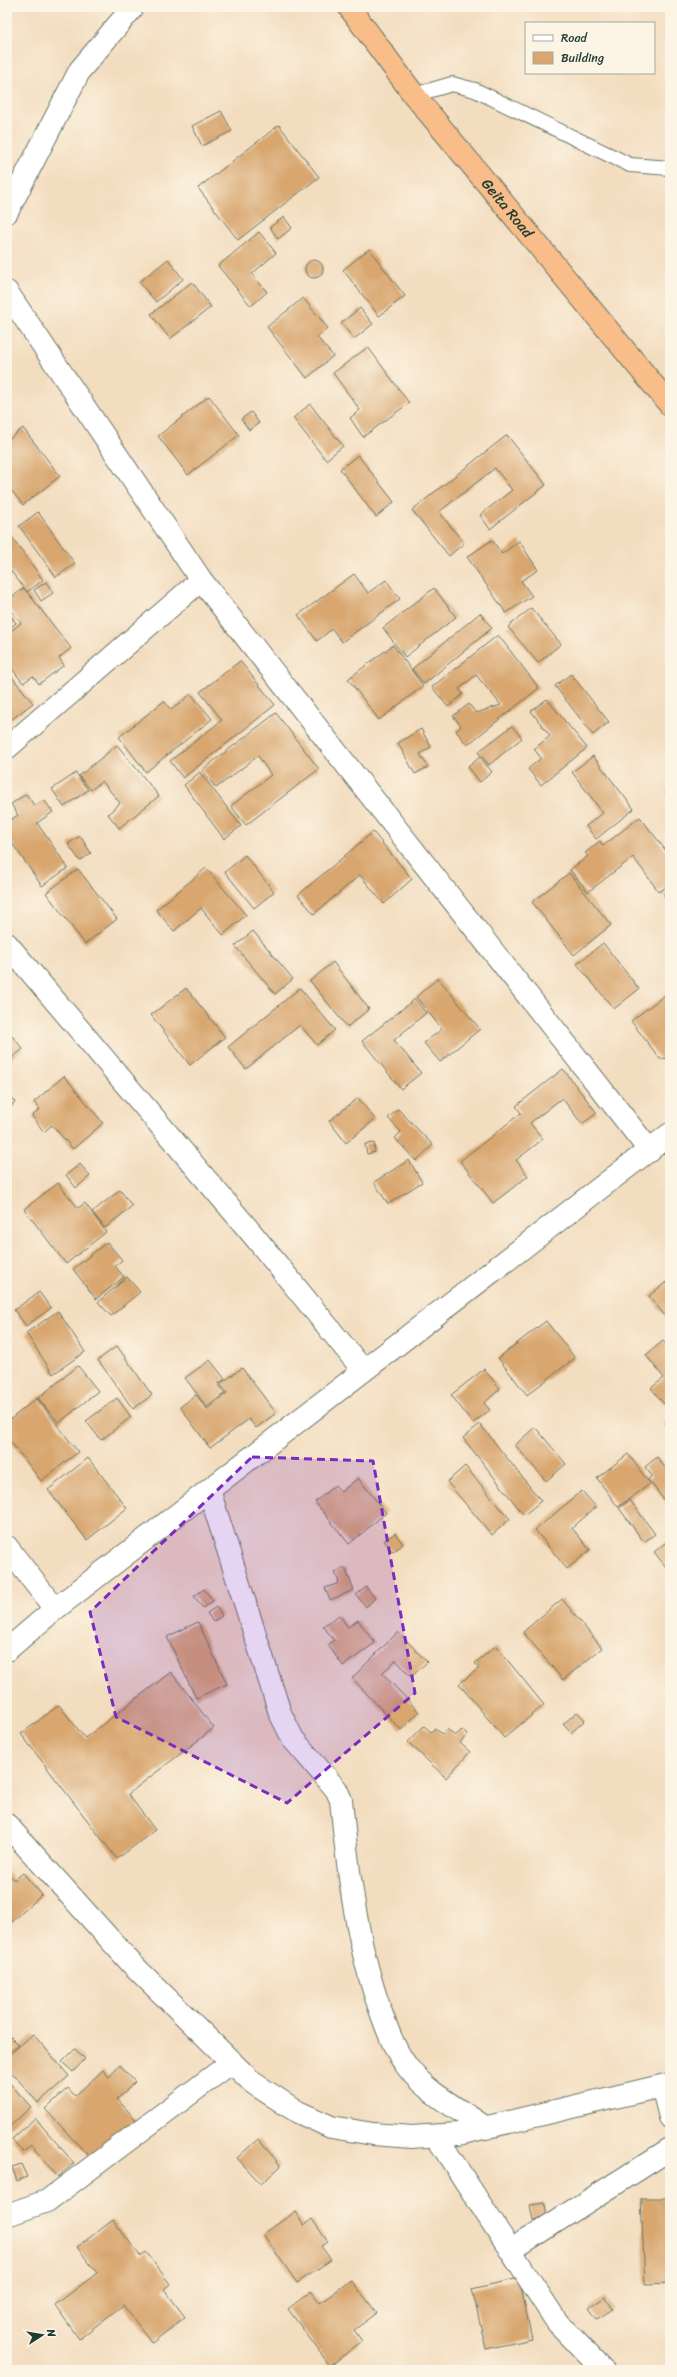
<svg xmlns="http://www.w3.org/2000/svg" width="677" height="2377" font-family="Sriracha,sans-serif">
	<rect width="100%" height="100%" fill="#fcf5e5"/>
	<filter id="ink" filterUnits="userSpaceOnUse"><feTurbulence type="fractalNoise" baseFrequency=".025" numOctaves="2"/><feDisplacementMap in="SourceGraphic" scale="8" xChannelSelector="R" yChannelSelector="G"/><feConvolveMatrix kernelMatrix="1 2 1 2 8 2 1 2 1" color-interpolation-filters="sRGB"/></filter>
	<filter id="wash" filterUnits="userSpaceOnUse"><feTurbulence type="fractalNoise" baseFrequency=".012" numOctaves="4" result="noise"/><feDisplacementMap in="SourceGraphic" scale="16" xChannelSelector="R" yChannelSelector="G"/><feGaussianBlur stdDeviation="0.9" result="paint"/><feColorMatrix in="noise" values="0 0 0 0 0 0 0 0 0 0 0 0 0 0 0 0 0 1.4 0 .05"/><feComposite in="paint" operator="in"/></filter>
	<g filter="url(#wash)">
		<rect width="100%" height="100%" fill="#f3ddbf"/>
		<g id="blocks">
			<path fill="#d8a66e" d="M221 111 232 131 202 146 192 126Z
				M279 125 319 177 238 240 198 188Z
				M284 217 292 228 278 239 270 227Z
				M259 232 276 253 252 274 267 292 251 306 218 266Z
				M369 249 405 296 379 316 343 270Z
				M168 259 183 279 156 302 139 282Z
				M305 269a9 9 0 1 1 18 0a9 9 0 1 1-18 0Z
				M192 282 211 307 170 339 151 314Z
				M303 298 328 328 317 337 333 356 307 378 267 327Z
				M360 308 373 324 354 339 341 323Z
				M368 347 409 403 363 437 350 418 360 410 333 373Z
				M209 396 239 435 188 475 158 436Z
				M310 404 343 446 326 460 293 418Z
				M251 412 259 423 249 430 241 419Z
				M23 428 60 476 23 505 7 485V458L9 456 7 441Z
				M507 435 546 485 490 529 480 515 512 490 495 468 439 512 464 543 449 556 412 510Z
				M358 455 394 502 376 517 340 469Z
				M38 512 75 564 56 577 19 526Z
				M9 533 43 580 27 592 7 566V534Z
				M492 540 502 554 519 541 538 570 521 581 532 596 506 613 467 557Z
				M354 574 368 593 386 580 400 599 342 642 332 629 317 641 298 615Z
				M46 582 53 593 41 601 34 590Z
				M24 588 71 648 59 658 64 665 39 684 33 676 23 683 7 662V634L21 623 7 605V601Z
				M434 588 456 617 405 657 383 628Z
				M531 608 561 644 538 663 508 627Z
				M7 611 16 623 7 630Z
				M480 613 492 628 424 684 412 669Z
				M498 635 539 688 467 745 456 731 461 726 453 716 469 704 476 713 501 705 476 675 459 689 463 694 448 707 432 687Z
				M393 645 423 686 379 720 348 679Z
				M240 661 275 705 183 778 170 761 222 720 200 692Z
				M7 671 33 703 7 723Z
				M571 674 609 722 593 735 555 686Z
				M191 694 212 719 146 772 119 737 164 701 171 710Z
				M547 699 587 748 541 785 528 769 541 758 534 749 550 736 531 711Z
				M276 713 319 769 246 825 231 806 271 775 258 756 216 788 202 770Z
				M512 726 522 738 489 765 478 752Z
				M421 729 431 747 420 754 428 767 415 774 398 743Z
				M117 745 159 796 119 828 108 814 120 803 102 781 91 790 79 776Z
				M593 756 634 809 596 839 586 826 603 813 572 772Z
				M480 757 492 772 480 782 468 767Z
				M200 772 241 826 224 839 184 785Z
				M76 773 88 790 64 807 52 789Z
				M670 789V797L666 792Z
				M26 794 35 806 44 800 53 812 37 823 68 868 42 886 7 836V822L18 815 11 804Z
				M640 817 670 856V884L659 892 633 857 588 892 570 870 588 856 585 853 600 841 603 846Z
				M373 832 412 879 384 904 360 875 314 914 298 895Z
				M80 836 91 853 80 861 68 844Z
				M245 855 274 892 254 908 225 872Z
				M206 868 246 915 223 935 201 908 174 931 156 910Z
				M78 869 117 919 85 944 46 893Z
				M569 873 611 925 574 955 532 902Z
				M670 890V903L664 895Z
				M253 931 293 979 275 994 235 946Z
				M603 943 639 989 614 1009 577 964Z
				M333 962 369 1009 347 1027 310 981Z
				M438 978 480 1029 440 1062 424 1043 442 1029 416 997Z
				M186 988 225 1037 190 1065 151 1015Z
				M300 988 335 1030 317 1045 300 1025 246 1069 228 1047Z
				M670 991V1058L660 1059 631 1021Z
				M415 999 426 1013 394 1040 421 1073 401 1089 362 1041Z
				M7 1030 23 1049 7 1062Z
				M563 1069 597 1113 582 1124 562 1098 530 1123 543 1139 516 1160 528 1176 493 1203 460 1161 521 1113 516 1106Z
				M64 1076 103 1123 73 1149 52 1125 44 1132 32 1116 40 1109 34 1102Z
				M7 1096 15 1101 8 1112 7 1111Z
				M358 1098 375 1119 346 1143 329 1121Z
				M398 1109 433 1145 416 1161 395 1138 401 1132 388 1118Z
				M374 1143 375 1152 367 1154 365 1144Z
				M409 1160 422 1182 388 1204 374 1182Z
				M80 1164 90 1176 76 1188 66 1175Z
				M58 1183 78 1208 85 1203 106 1232 66 1264 24 1209Z
				M120 1190 132 1206 105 1228 92 1212Z
				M107 1242 122 1260 115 1266 124 1277 96 1299 73 1269Z
				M127 1277 140 1292 111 1316 98 1302Z
				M666 1282 670 1287V1322L649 1296Z
				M39 1292 51 1308 26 1326 14 1310Z
				M58 1311 85 1352 53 1374 26 1333Z
				M546 1321 575 1358 527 1395 498 1358Z
				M663 1341 670 1350V1399L664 1404 651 1388 664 1378 646 1355Z
				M117 1346 152 1395 133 1409 98 1360Z
				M210 1360 225 1379 218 1384 225 1393 207 1407 185 1378Z
				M78 1366 98 1391 59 1423 38 1398Z
				M242 1368 276 1413 256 1428 249 1419 210 1448 180 1407 196 1395 207 1409 227 1393 220 1384Z
				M484 1369 500 1389 484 1403 490 1410 473 1423 451 1395Z
				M37 1398 78 1452 41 1481 7 1437V1422Z
				M117 1398 131 1417 101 1440 86 1421Z
				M670 1418V1429L665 1423Z
				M480 1424 541 1501 524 1515 463 1438Z
				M535 1427 566 1464 546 1481 515 1445Z
				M628 1454 650 1484 618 1507 597 1478Z
				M657 1457 670 1474V1508L648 1479 652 1476 645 1467Z
				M88 1458 127 1508 87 1540 48 1490Z
				M465 1466 510 1519 492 1535 447 1482Z
				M358 1478 386 1513 349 1544 315 1502 335 1485 341 1492Z
				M582 1491 596 1507 572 1528 590 1550 567 1569 535 1530Z
				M630 1500 655 1534 644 1542 619 1508Z
				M395 1533 403 1544 393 1552 384 1541Z
				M670 1539V1572L654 1552Z
				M345 1568 354 1590 330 1600 325 1588 339 1583 335 1572Z
				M366 1587 375 1598 366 1607 356 1595Z
				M204 1589 213 1601 203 1608 194 1596Z
				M562 1599 602 1648 563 1680 523 1632Z
				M216 1607 222 1616 213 1622 207 1613Z
				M339 1615 348 1627 358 1620 375 1643 343 1666 328 1645 334 1640 323 1626Z
				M198 1622 227 1684 196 1698 167 1637Z
				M398 1632 427 1662 411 1677 396 1660 382 1673 419 1712 401 1730 352 1678Z
				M496 1646 544 1705 504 1738 459 1684 479 1668 475 1663Z
				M171 1672 214 1728 128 1794 155 1830 117 1859 21 1734 59 1705 85 1738Z
				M577 1712 585 1720 571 1733 563 1724Z
				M424 1726 431 1732 435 1728 442 1734 447 1729 455 1736 462 1730 467 1735 460 1743 470 1752 446 1778 408 1742Z
				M7 1871 14 1880 23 1873 42 1895 7 1926Z
				M33 2034 69 2076 38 2103 7 2067V2057Z
				M11 2037 19 2045 10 2052 7 2049V2040Z
				M75 2049 85 2059 73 2072 62 2062Z
				M120 2065 135 2082 117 2099 137 2121 94 2162 45 2109 68 2088 75 2096 103 2070 109 2077Z
				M7 2080 31 2107 7 2129Z
				M35 2118 74 2163 58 2177 31 2145 23 2152 12 2139Z
				M258 2139 281 2166 261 2184 237 2158Z
				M21 2164 27 2177 17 2181 12 2167Z
				M641 2198H670V2283L645 2284Z
				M545 2203 547 2218 533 2220 530 2205Z
				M295 2212 304 2225 312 2219 328 2242 321 2246 331 2260 297 2283 263 2234Z
				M113 2220 140 2256 146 2252 170 2284 164 2289 185 2317 152 2343 123 2305 79 2339 55 2305 97 2273 77 2247Z
				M519 2278 532 2339 486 2349 472 2289Z
				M351 2280 377 2313 354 2330 362 2341 330 2366 288 2309 311 2291 320 2303Z
				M605 2297 613 2309 597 2319 589 2308Z"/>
		</g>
	</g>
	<g filter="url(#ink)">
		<use href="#blocks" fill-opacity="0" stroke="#697565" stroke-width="1"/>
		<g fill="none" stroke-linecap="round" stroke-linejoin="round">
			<g stroke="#697565" stroke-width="16">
				<path id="lane" d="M414 95 452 84 475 90 630 165 670 168"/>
			</g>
			<g stroke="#697565" stroke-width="24">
				<path id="street" d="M7 212 80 70 133 7
					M7 292 201 580 650 1151
					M7 748 201 580
					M7 944 254 1236 363 1370
					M209 1490 280 1713 293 1739 336 1789 341 1800C348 1872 357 1947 382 2015 389 2034 396 2053 409 2069 428 2094 461 2110 486 2128
					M7 1547 55 1609
					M7 1650 55 1609 670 1134
					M7 1825 132 1964 253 2083 298 2112 331 2127 373 2134 411 2137 458 2134 670 2084
					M662 2086 670 2117
					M436 2136 557 2322 603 2370
					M7 2215 47 2201 232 2062
					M511 2250 670 2149"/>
			</g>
			<g stroke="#697565" stroke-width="24">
				<g id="highway">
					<path id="s1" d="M349 7 414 95 670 405"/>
				</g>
			</g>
			<use href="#lane" stroke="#fff" stroke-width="14"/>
			<use href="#street" stroke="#fff" stroke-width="22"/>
			<use href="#highway" stroke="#f8bd89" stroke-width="22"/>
		</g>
	</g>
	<path fill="#7b2cbf" fill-opacity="0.2" stroke="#7b2cbf" stroke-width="3" stroke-dasharray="8 5" stroke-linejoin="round" d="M252 1457 373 1461 415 1693 287 1803 116 1717 90 1612Z"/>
	<g text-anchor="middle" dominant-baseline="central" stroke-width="3" stroke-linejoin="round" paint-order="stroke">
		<g font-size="15" fill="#1f3d34" stroke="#fcf5e5">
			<text stroke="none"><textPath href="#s1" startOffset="256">Geita Road</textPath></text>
		</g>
	</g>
	<rect width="677" height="2377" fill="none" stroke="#fcf5e5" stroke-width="24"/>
	<rect x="525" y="22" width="130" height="52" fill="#fcf5e5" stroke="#a4ab9e"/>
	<rect x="533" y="35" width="20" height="6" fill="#ffffff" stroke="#a4ab9e"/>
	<text x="561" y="42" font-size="12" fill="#1f3d34">Road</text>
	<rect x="533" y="52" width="20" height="12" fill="#d8a66e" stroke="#a4ab9e"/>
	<text x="561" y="62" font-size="12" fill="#1f3d34">Building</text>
	<g transform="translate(42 2335) rotate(78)" stroke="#fcf5e5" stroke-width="3" paint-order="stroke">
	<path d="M0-3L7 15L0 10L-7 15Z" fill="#1f3d34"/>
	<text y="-6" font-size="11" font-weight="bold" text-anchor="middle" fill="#1f3d34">N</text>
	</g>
</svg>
